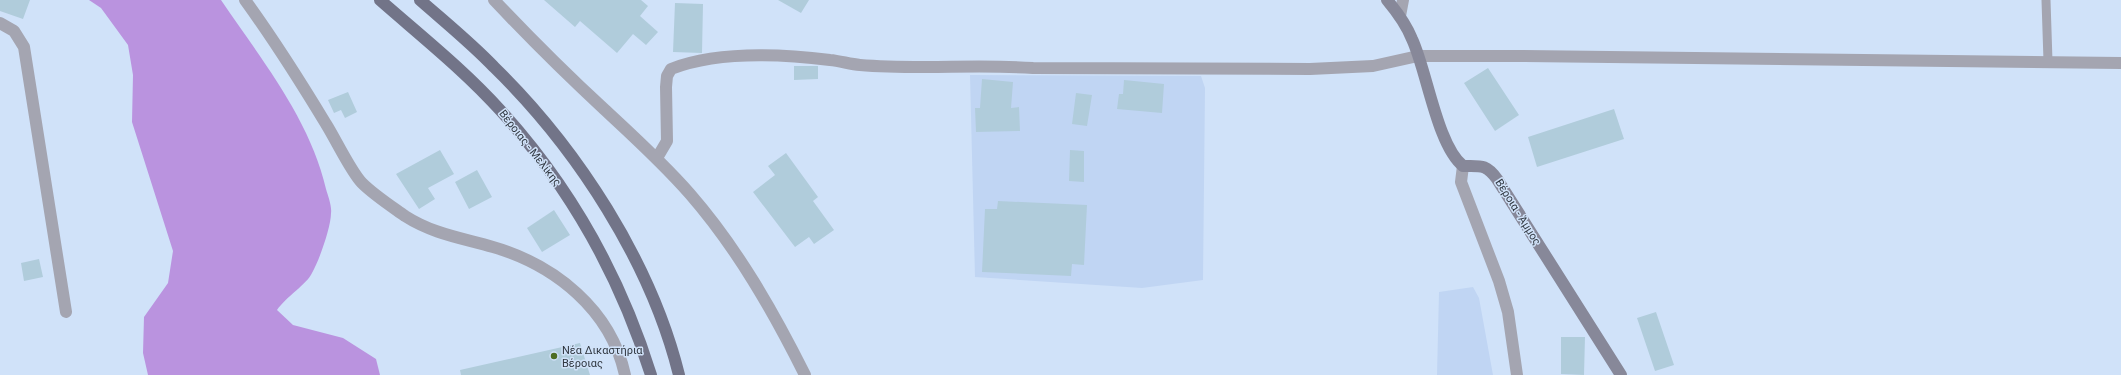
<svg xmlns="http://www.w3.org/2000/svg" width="2121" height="375" font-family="Roboto,sans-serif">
	<rect width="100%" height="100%" fill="#d0e2f9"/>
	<path fill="#c0d5f3" d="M970 75 1201 76 1205 88 1203 280 1142 288 975 277Z
		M1473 287 1479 298 1493 375H1437L1439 292Z"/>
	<path fill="#ba93df" d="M89 0H221C261 59 310 119 326 189 328 196 332 206 331 213 331 227 319 261 312 273 307 284 286 297 277 310L293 325 343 338 376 359 380 375H148L143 353 144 317 168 283 173 251 132 122 133 75 128 45 101 8Z"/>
	<path fill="#b0ccdb" d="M0 0H30L23 19 0 11Z
		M544 0H641L648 6 640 16 658 32 646 45 633 34 617 53 580 21 575 27Z
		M778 0H809L801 13Z
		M675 3 703 4 702 53 673 52Z
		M794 66H818V79L794 80Z
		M1488 68 1519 115 1495 131 1464 83Z
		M982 79 1013 82 1011 108 1019 107 1020 131 976 132 975 108H980Z
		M1124 80 1164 84 1162 113 1117 109 1119 94H1123Z
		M348 92 357 112 345 118 341 110 334 113 328 100Z
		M1076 93 1092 95 1087 126 1072 124Z
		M1614 109 1624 139 1537 167 1528 137Z
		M440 150 454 174 428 188 435 199 419 209 396 174Z
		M1070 150 1084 151V182L1069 181Z
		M786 153 818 197 813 201 834 230 814 244 809 237 795 247 753 192 775 175 768 166Z
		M477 170 492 197 469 209 455 182Z
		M998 201 1087 205 1084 265 1072 264 1071 276 982 272 985 209H997Z
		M554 210 570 235 542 252 527 228Z
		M39 259 43 277 24 281 21 263Z
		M1656 312 1674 365 1655 371 1637 318Z
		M1561 337H1585L1584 375 1561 374Z
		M580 343 590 375H461L460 370Z"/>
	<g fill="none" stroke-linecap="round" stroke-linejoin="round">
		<path stroke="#a4a5b1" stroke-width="9" d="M2046 0 2048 61"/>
		<path stroke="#a4a5b1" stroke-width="12" d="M245 0C274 40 300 81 326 124 335 138 351 172 362 183 374 195 391 206 405 216 433 234 462 238 493 247 555 265 611 310 625 375
			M494 0C529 37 566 74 604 109 633 136 663 163 690 194 737 248 773 311 805 375
			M1400 16 1403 0
			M0 23 14 31 24 47 66 312
			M657 158 667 141 666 87 667 76 671 69C717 51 781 54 830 60 840 61 850 64 860 65 918 70 976 64 1033 68L1310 69 1373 66 1418 56H1524L2121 63
			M1463 166 1461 182 1499 281 1508 312 1517 375"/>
		<path stroke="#878899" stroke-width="12" d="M1387 0C1397 12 1406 24 1412 39 1427 71 1437 145 1463 166 1481 166 1486 164 1497 179L1621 375"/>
		<path stroke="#727488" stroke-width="12" d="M380 0C421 36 464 70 501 111 571 188 620 276 651 375
			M420 0C445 22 471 43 494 67 577 148 651 262 679 375"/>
	</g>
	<circle fill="#4d6d23" stroke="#d0e2f9" stroke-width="1.5" cx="554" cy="356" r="4"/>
	<g text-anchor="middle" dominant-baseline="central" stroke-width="3" stroke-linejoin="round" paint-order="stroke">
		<g font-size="11" fill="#303740" stroke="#d0e2f9">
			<text transform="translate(530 148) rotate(52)">Βέροιας - Μελίκης</text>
			<text transform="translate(1518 212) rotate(58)">Βέροια - Άμμος</text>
		</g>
		<g font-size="11" fill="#303740" stroke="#d0e2f9" text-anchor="start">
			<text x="562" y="350">Νέα Δικαστήρια<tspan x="562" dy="13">Βέροιας</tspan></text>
		</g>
	</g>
</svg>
